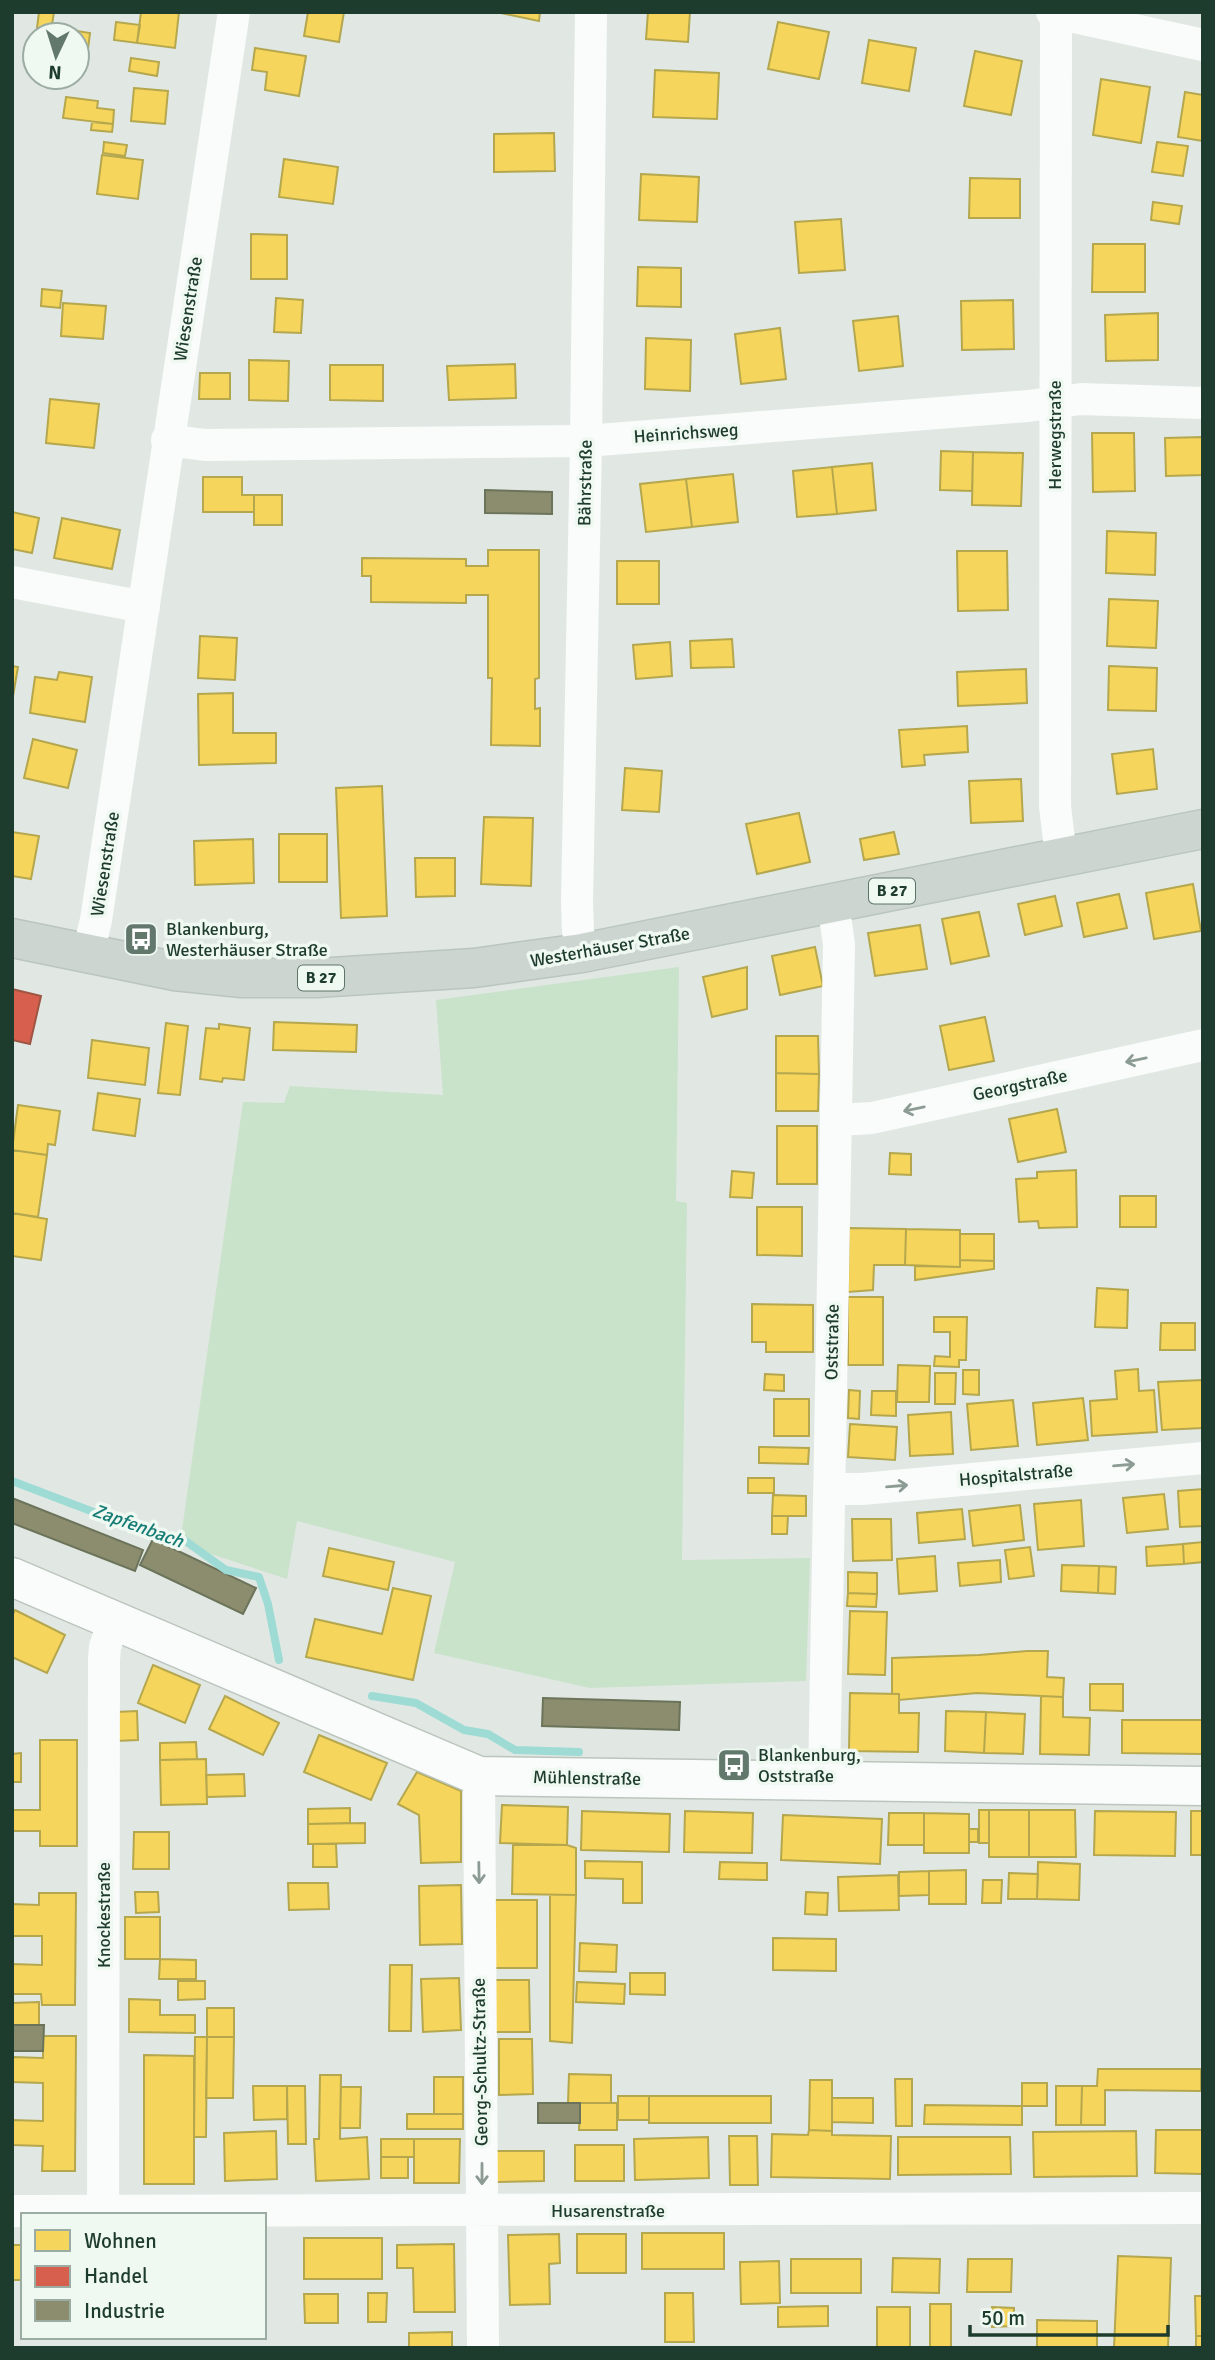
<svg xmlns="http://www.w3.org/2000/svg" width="1215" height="2360" font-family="Signika,sans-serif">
	<rect width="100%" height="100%" fill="#e1e8e3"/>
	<path fill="#c9e2ca" d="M679 967 676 1201 687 1203 682 1560 810 1558 806 1681 590 1688 434 1653 455 1562 297 1521 287 1579 180 1544 243 1102 284 1103 290 1086 443 1095 436 1000Z"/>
	<path fill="#f6d55c" stroke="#b5a74e" stroke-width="2" d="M39 12H54L51 31 37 28Z
		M141 12H179L175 48 137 43Z
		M308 12H344L339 42 304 36Z
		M496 12H540L539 21Z
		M648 12H690L688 42 646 39Z
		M116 22 140 25 137 43 114 40Z
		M778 22 829 32 819 79 768 69Z
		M52 27 90 33 88 49 77 47V35H51Z
		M869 40 916 48 909 91 862 83Z
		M255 48 306 56 299 96 265 90 267 72 252 70Z
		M975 51 1022 61 1011 115 964 106Z
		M131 58 159 62 157 76 129 71Z
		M655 70 719 73 717 119 653 117Z
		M1101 79 1150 87 1141 143 1093 135Z
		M134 88 168 91 165 124 131 121Z
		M1185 92 1203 95V141L1178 137Z
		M66 97 98 101 97 108 114 110 113 124 63 118Z
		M92 122 113 124 112 132 91 130Z
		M554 133 555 171 494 172V134Z
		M104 142 127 145 125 156 103 153Z
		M1157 142 1188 146 1183 176 1152 172Z
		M102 155 143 160 138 199 97 194Z
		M284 159 338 167 333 204 279 197Z
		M641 174 699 177 697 222 639 220Z
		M970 178 1020 179V218H969Z
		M1153 202 1182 206 1179 224 1151 220Z
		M841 219 845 270 799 273 795 222Z
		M251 234 287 235V279H251Z
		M1093 244H1145V292H1092Z
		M638 267 681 268V307L637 306Z
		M42 289 62 291 60 308 41 306Z
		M276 298 303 300 301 333 274 332Z
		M1013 300 1014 349 962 350 961 301Z
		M63 303 106 306 103 339 61 336Z
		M1158 313V360L1106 361 1105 315Z
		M898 316 903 366 859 371 853 321Z
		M780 328 786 379 741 384 735 334Z
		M646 338 691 340 690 391 645 389Z
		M249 360 289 361 288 401 249 400Z
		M515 364 516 398 449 400 447 366Z
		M330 365H383V401L330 400Z
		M200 373H230V399H199Z
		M50 399 99 404 94 448 46 443Z
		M1092 433H1134L1135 491 1093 492Z
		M1203 437V475L1166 476 1165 438Z
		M941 451 973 452 972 491 940 490Z
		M973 452 1023 453 1021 506 972 505Z
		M872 463 876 510 837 514 832 467Z
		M832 467 837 514 797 517 793 471Z
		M733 474 738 522 692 527 686 479Z
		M203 477H242V495H254V512H203Z
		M686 479 692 527 646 532 640 484Z
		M254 495H282V525H254Z
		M12 512 39 518 32 553 12 549Z
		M62 518 120 530 112 569 54 558Z
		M1107 531 1156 533 1155 575 1106 573Z
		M488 550H539V678L535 679V709L540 708V746L491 745 492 678H488V595H466V603L371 602V576H362V558L466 559V566H488Z
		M957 551H1007L1008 610 958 611Z
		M617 561H659V604H617Z
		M1109 599 1158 601 1156 648 1107 646Z
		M200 636 237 638 235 680 198 678Z
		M732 639 734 667 691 668 690 641Z
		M670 642 672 676 636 679 633 645Z
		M12 666 18 667 12 702Z
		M1109 666 1157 668 1156 711 1108 710Z
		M1026 669 1027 703 958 706 957 672Z
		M59 672 92 677 85 722 30 713 35 677 57 680Z
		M233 693V733H276V763L199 765 198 694Z
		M967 726 968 752 924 755 925 765 902 767 899 730Z
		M33 739 77 750 68 788 24 778Z
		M1153 749 1157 789 1117 794 1112 754Z
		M625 768 662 771 659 812 622 810Z
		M1021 779 1023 821 971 823 969 781Z
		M382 786 387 916 341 918 336 788Z
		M799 813 810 862 757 874 746 824Z
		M484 817 533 818 531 886 481 884Z
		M12 832 39 836 31 879 12 876Z
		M894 832 899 854 864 860 860 839Z
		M279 834H327V882H279Z
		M253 839 254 883 195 885 194 841Z
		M415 858H455V896L416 897Z
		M1193 884 1201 931 1154 939 1146 893Z
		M1119 894 1127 928 1084 937 1077 903Z
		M1055 896 1062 926 1025 935 1018 904Z
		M979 912 989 956 951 964 942 919Z
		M920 925 927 969 875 976 868 933Z
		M815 947 823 986 780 995 772 956Z
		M747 967V1009L712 1017 703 977Z
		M985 1017 994 1061 949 1070 940 1026Z
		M274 1022 357 1025 356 1052 273 1050Z
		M166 1023 188 1026 180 1095 158 1093Z
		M219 1024 250 1028 244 1080 223 1078 222 1082 200 1079 206 1028 219 1029Z
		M776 1036H818L819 1074 776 1073Z
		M92 1040 149 1048 145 1085 88 1078Z
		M776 1073 819 1074 818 1111H776Z
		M98 1093 140 1099 135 1136 93 1130Z
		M18 1105 60 1111 55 1145 48 1144 47 1155 12 1150Z
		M1057 1109 1066 1152 1018 1162 1009 1119Z
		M777 1126H817V1184H777Z
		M12 1150 47 1155 38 1217 12 1213Z
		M890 1153 911 1154V1175L889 1174Z
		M1076 1170 1077 1227 1039 1228 1038 1221 1019 1222 1016 1179 1037 1178V1172Z
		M732 1171 754 1173 752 1198 730 1197Z
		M1120 1196H1156V1227H1120Z
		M757 1207H802V1256L757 1255Z
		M12 1213 47 1219 41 1260 12 1256Z
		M849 1228 906 1229 905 1265H874L873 1290 848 1292Z
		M906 1229 960 1230V1267L905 1265Z
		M960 1234H994V1261L960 1260Z
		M960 1260 994 1261V1269L915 1280V1266L960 1267Z
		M1097 1288 1128 1290 1127 1328 1095 1327Z
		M848 1297H883V1365H848Z
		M752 1304 813 1305V1352H766V1342H752Z
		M934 1317H967L966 1360H959V1367L934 1366 935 1356 950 1357V1332H934Z
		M1161 1323H1195V1350H1160Z
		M898 1365 930 1366 929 1402H897Z
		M1138 1369 1139 1391 1154 1390 1157 1432 1092 1436 1090 1401 1117 1399 1115 1371Z
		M963 1370H979V1395L963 1394Z
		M935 1373H956L955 1404H935Z
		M765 1374 784 1375V1391L764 1390Z
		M1203 1380V1428L1162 1430 1158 1382Z
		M849 1390 860 1391 859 1419 848 1418Z
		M872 1391H896V1416L871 1415Z
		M1083 1398 1088 1440 1037 1445 1033 1403Z
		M774 1399H809V1436H774Z
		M1013 1400 1018 1446 971 1450 967 1404Z
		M951 1412 953 1454 910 1456 908 1415Z
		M850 1424 897 1427 895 1460 848 1457Z
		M759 1447 809 1448 808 1464 759 1463Z
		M748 1478H774V1493H748Z
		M1203 1489V1526L1180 1527 1178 1491Z
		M1164 1494 1168 1529 1127 1533 1123 1498Z
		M773 1495 806 1496V1516H772Z
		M1081 1500 1084 1546 1038 1550 1034 1504Z
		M1020 1505 1024 1540 973 1546 969 1511Z
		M962 1509 965 1539 919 1543 917 1513Z
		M772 1516H788L787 1534H772Z
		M852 1519H891L892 1560 853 1561Z
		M1203 1542V1562L1184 1564 1183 1544Z
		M1183 1544 1184 1564 1147 1566 1146 1547Z
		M1030 1547 1034 1576 1009 1579 1005 1550Z
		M329 1548 394 1562 388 1590 323 1576Z
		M935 1556 937 1591 899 1594 897 1559Z
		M1000 1560 1001 1582 960 1586 958 1563Z
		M1062 1565 1099 1566 1098 1593 1061 1591Z
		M1099 1566 1116 1567 1115 1594 1098 1593Z
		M848 1572 877 1573V1594L848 1593Z
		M393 1588 431 1596 413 1680 306 1657 315 1619 382 1634Z
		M848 1593 877 1594 876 1607 847 1606Z
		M15 1610 65 1635 47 1673 12 1657V1616Z
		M850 1611 887 1612 885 1675 848 1674Z
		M1027 1651H1048L1047 1677 1064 1678 1063 1697 977 1693 899 1700V1694H892V1658L979 1655Z
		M153 1665 200 1685 185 1723 138 1703Z
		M1090 1684H1123V1711L1090 1710Z
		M850 1693 899 1694V1713H919L918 1752 849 1751Z
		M225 1696 279 1723 263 1755 209 1729Z
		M1041 1696 1063 1697V1717L1090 1718 1089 1755 1040 1754Z
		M137 1711 138 1740 116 1741 115 1712Z
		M946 1711 986 1712 984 1753 945 1751Z
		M986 1712 1025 1714 1023 1754 984 1753Z
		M1122 1720H1203V1754L1122 1753Z
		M319 1735 387 1763 371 1800 304 1772Z
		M40 1740H77V1846H40V1831H12V1810H40Z
		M196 1742 197 1759 160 1760V1743Z
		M21 1753V1782H12V1754Z
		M206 1759 207 1804 161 1805 160 1760Z
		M417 1772 461 1791V1862L421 1863 419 1815 398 1804Z
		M244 1774 245 1796 207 1797 206 1775Z
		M502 1805 568 1807 567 1845 500 1843Z
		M350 1808V1823L308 1824V1809Z
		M979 1810H989V1843H979Z
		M989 1810H1029V1857H989Z
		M1029 1810H1075L1076 1857H1029Z
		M582 1811 670 1814 669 1852 581 1850Z
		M685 1811 753 1813 752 1853 684 1852Z
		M1095 1811 1176 1812 1175 1856 1094 1855Z
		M1191 1811H1203V1855H1191Z
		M889 1813H924V1845H888Z
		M924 1813 969 1814V1853H924Z
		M783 1815 882 1819 880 1864 781 1860Z
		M365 1823V1843L308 1844V1824Z
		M969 1829H978V1842H969Z
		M134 1832H169V1869H133Z
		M313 1844H336L337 1867H313Z
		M513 1845H567L576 1848V1895L512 1894Z
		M585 1861 642 1862V1903H623V1879L585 1878Z
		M720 1862 767 1863V1880L719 1879Z
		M1038 1862 1080 1864 1079 1900 1037 1899Z
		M966 1870V1904H929V1871Z
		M929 1871V1895L899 1896V1872Z
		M1009 1873 1038 1874 1037 1899H1008Z
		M898 1875 899 1910 839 1911 838 1877Z
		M983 1880H1002L1001 1903H982Z
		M288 1883H328L329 1909 289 1910Z
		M461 1885 462 1944 420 1945 419 1886Z
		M135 1892H158L159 1912 136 1913Z
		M806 1892 828 1893 827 1915 805 1914Z
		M39 1893H76L75 2005H42L41 1994H12V1964L42 1965V1936H12V1904L39 1905Z
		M550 1895H576L572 2043 550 2041Z
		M495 1900H537V1968H495Z
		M125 1917H160V1959H125Z
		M773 1938 836 1939V1971L773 1970Z
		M580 1943 617 1945 616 1972 579 1971Z
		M160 1959 196 1960V1979H159Z
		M390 1965H412L411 2031H389Z
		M630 1973H665V1995L630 1994Z
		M459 1978 461 2030 423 2032 421 1979Z
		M494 1980H529L530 2032H495Z
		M178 1981H205V1999L178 2000Z
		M577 1982 625 1984 624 2004 576 2002Z
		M129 1999 160 2000V2015H195V2033L129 2032Z
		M39 2002V2025H12V2003Z
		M207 2008H234V2037H207Z
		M43 2036H76L75 2171H42L43 2146 12 2145V2120L43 2121V2083L13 2082V2057L43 2058Z
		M195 2037H207L206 2137H194Z
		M207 2037H234L233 2098H206Z
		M499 2039H532L533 2094 499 2095Z
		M144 2055 194 2056V2184H144Z
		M1098 2069H1201V2091L1105 2090V2125H1081L1082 2086H1097Z
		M569 2074 611 2075V2103H568Z
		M320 2075H341L340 2139 367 2137 369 2179 316 2181 314 2139H319Z
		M434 2077H463V2114H434Z
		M895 2079H912V2126H896Z
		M810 2080H832V2131L809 2130Z
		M1022 2083H1047V2106H1022Z
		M253 2086H287V2119L254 2120Z
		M287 2086H305L306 2144H288Z
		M1056 2086H1082L1081 2125H1056Z
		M341 2087H361L360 2128H340Z
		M618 2096H649V2120H618Z
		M649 2096H771V2123H649Z
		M832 2098H873V2123L832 2122Z
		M580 2103H617V2130H579Z
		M925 2105 1022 2106V2125L924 2124Z
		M407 2114H463V2129H407Z
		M809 2130 832 2131V2135L891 2136 890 2179 771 2177 772 2134 808 2135Z
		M1156 2130H1203V2174L1155 2173Z
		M276 2131 277 2179 225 2181 224 2133Z
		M1136 2131 1137 2176 1034 2177 1033 2132Z
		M729 2136H757L758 2185H730Z
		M708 2137 709 2178 635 2180 634 2139Z
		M898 2137H1010L1011 2174 898 2175Z
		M381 2139H414V2157H381Z
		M414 2139H460L459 2183H414Z
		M575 2145H624V2181H575Z
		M496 2151H544V2181L496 2182Z
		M381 2157H408V2178H381Z
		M642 2233H724V2269H642Z
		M559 2234 560 2263 549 2264 550 2304 510 2305 508 2235Z
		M577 2234H626V2273H577Z
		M304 2238H382V2279H304Z
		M454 2244 455 2312H414L413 2268H397V2245Z
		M12 2245H23V2280H12Z
		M1118 2256 1171 2258 1168 2348H1114Z
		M893 2258 940 2259 939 2293 892 2292Z
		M791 2259H861V2293H791Z
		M968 2259H1012L1011 2292H967Z
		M779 2261 780 2303 741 2304 740 2262Z
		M368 2293H387L386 2322H368Z
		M665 2293H693L694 2342H665Z
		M304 2294H338V2323H305Z
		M1195 2296H1203V2336H1196Z
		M930 2304H951V2348H930Z
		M828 2306V2326L778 2327V2307Z
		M877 2307H910V2348H877Z
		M992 2307 1014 2308V2326L992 2327Z
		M1037 2320 1097 2321V2348H1037Z
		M452 2332V2348H409V2333Z
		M1196 2336H1203V2348H1196Z"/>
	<path fill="#d6604d" stroke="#9f5543" stroke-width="2" d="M12 989 41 996 30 1044 12 1040Z"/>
	<path fill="#8c8c6e" stroke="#6b745a" stroke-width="2" d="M485 490 552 492V514L485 513Z
		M12 1498 143 1550 135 1571 12 1523Z
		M153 1539 256 1588 243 1614 140 1565Z
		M543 1698 680 1702 679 1730 542 1726Z
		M12 2025H44L43 2051H12Z
		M538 2103H580V2123H538Z"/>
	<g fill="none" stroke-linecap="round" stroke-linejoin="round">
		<path stroke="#9edbd5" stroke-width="8" d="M12 1481 112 1519 184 1540 226 1570 259 1577 268 1604 279 1660
			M372 1696 416 1703 464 1730 488 1734 515 1750 579 1752"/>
		<g stroke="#bbc5be" stroke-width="41">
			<path id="secondary" d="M12 1577 479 1776 1203 1786"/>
		</g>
		<g stroke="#bbc5bf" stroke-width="41">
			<path id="primary" d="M12 938 174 971 242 978H316L474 968 582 953 1203 829"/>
		</g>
		<path stroke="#fafcfb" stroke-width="32" d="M1052 12 1203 45
			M1056 13 1055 806 1061 857
			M167 440 205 445 586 441 1028 406 1081 399 1203 403
			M12 582 144 607
			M582 953 578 931 577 902 586 441 591 12
			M88 954 96 920 234 12
			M837 1120 872 1118 1203 1045
			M829 1489H862L1203 1458
			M479 1776 483 2348
			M824 1782 839 944 833 903
			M12 2211 1203 2208
			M103 2211 104 1660 105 1647 114 1620"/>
		<use href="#secondary" stroke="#fafcfb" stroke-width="38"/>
		<use href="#primary" stroke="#ccd5d0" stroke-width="38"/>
	</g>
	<defs><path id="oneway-shaft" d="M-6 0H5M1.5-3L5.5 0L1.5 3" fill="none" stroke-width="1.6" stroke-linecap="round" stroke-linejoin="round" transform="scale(1.75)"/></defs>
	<g stroke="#8c9c94">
		<use href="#oneway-shaft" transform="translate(1136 1060) rotate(168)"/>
		<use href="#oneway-shaft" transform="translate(914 1109) rotate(168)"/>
		<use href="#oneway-shaft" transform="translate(1124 1465) rotate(-5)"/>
		<use href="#oneway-shaft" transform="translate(897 1486) rotate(-5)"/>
		<use href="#oneway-shaft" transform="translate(479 1873) rotate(89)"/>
		<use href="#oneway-shaft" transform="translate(482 2174) rotate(90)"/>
	</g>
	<defs>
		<g id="bus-square" transform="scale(1.75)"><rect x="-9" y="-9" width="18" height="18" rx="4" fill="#62786d" stroke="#eff8f1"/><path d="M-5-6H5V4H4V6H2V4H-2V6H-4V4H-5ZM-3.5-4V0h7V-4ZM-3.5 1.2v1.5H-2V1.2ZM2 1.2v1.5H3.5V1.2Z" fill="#fff"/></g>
	</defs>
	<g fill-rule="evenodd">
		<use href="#bus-square" x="141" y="939"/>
		<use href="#bus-square" x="734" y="1765"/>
	</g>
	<g text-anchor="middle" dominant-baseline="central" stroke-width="7" stroke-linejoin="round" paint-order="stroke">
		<g fill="#eff8f1" stroke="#5d7468" stroke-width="2">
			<rect x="869" y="878.5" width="46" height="25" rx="5"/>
			<rect x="298" y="965.5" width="46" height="25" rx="5"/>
		</g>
		<g font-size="16" font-weight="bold" fill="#1e3c2d">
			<text x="892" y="891">B 27</text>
			<text x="321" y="978">B 27</text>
		</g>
		<g font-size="18" fill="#1e3c2d" stroke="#eff8f1">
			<text transform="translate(188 309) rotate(-81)">Wiesenstraße</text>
			<text transform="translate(686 433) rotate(-4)">Heinrichsweg</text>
			<text transform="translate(1055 435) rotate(-90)">Herwegstraße</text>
			<text transform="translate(585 483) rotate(-89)">Bährstraße</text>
			<text transform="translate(105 864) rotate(-81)">Wiesenstraße</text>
			<text transform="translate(610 947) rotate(-10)">Westerhäuser Straße</text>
			<text transform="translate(1020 1085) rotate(-12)">Georgstraße</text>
			<text transform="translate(832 1342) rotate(-89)">Oststraße</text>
			<text transform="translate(1016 1475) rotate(-5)">Hospitalstraße</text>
			<text transform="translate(587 1778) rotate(1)">Mühlenstraße</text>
			<text transform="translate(104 1915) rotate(-90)">Knockestraße</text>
			<text transform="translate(480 2062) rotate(-91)">Georg-Schultz-Straße</text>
			<text x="608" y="2211">Husarenstraße</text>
		</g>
		<g font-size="18" fill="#1e3c2d" stroke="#eff8f1" text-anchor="start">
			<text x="166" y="929">Blankenburg,<tspan x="166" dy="21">Westerhäuser Straße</tspan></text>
			<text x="758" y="1755">Blankenburg,<tspan x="758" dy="21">Oststraße</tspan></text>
		</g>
		<g font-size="19" font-style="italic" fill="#147c75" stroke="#eff8f1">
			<text transform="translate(138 1526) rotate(20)">Zapfenbach</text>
		</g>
	</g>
	<rect width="1215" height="2360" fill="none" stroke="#1e3c2d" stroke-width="28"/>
	<rect x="21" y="2213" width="245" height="126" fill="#eff8f1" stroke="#9bada3" stroke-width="2"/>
	<rect x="35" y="2230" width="35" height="21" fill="#f6d55c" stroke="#9bada3" stroke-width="2"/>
	<text x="84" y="2248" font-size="21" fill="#1e3c2d">Wohnen</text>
	<rect x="35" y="2266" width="35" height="21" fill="#d6604d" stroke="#9bada3" stroke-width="2"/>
	<text x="84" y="2283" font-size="21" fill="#1e3c2d">Handel</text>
	<rect x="35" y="2300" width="35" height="21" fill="#8c8c6e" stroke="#9bada3" stroke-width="2"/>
	<text x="84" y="2318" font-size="21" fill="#1e3c2d">Industrie</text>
	<g transform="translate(56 56) rotate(184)"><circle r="33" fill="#eff8f1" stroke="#9bada3" stroke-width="2"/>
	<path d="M0-5L12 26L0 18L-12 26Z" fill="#62786d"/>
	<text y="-10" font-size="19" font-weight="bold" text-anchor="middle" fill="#1e3c2d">N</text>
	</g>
	<path d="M970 2325v10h198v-10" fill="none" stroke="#1e3c2d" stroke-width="3.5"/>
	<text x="981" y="2325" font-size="21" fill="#1e3c2d" stroke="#eff8f1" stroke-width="5" paint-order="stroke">50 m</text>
</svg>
